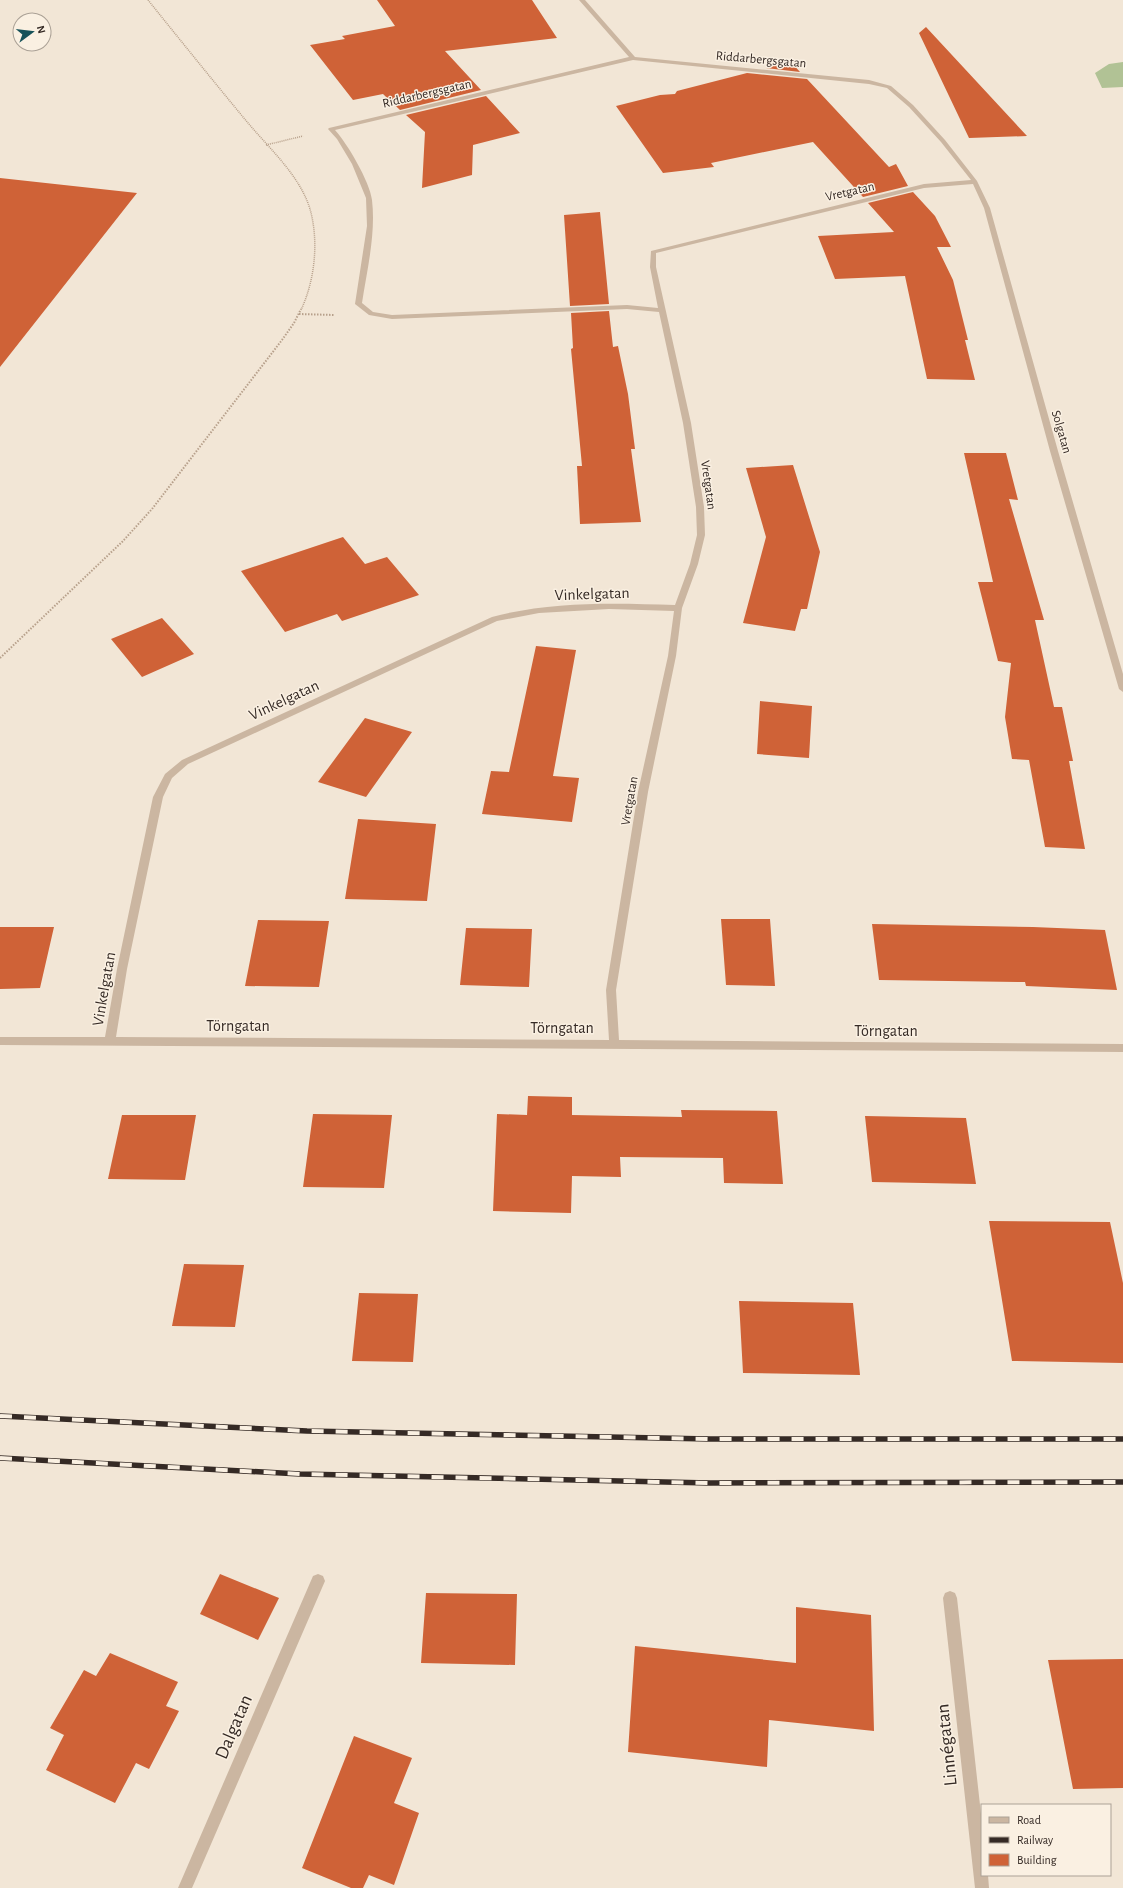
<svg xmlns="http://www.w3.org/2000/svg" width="1123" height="1888" font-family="'Alegreya Sans',sans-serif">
	<rect width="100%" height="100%" fill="#f2e6d6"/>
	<path fill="#b1c295" d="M1123 62V87L1102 88 1095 73 1109 64Z"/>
	<path fill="#cf6237" d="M377 0H532L557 38 445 51 481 90 400 110 383 94 353 100 310 45 345 39 342 36 395 26Z
		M926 27 1027 136 969 138 919 33Z
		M791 62 800 72 766 68Z
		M747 73 807 79 889 167 896 164 908 186 863 197 813 142 711 163 714 167 663 173 616 106 660 95 675 94 677 91Z
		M486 96 520 133 473 145 472 175 422 188 425 132 406 115Z
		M0 178 137 193 0 367Z
		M913 192 935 216 951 247H937L953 280 968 340H965L975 380 927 379 905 276 835 279 818 236 894 232 868 203Z
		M600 212 609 304 570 306 564 215Z
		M609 311 613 347 618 346 628 394 635 449H631L641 522 580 524 577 466H582L571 349 573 348 571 313Z
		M964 453H1006L1018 500 1009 499 1044 620H1035L1054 707H1062L1073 761H1069L1085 849 1045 847 1029 760 1012 759 1005 717 1011 663 998 661 978 582H993Z
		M793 465 820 552 807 609H801L795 631 743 623 766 537 746 468Z
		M343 537 365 564 387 557 419 595 342 621 337 614 285 632 241 571Z
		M162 618 194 654 142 677 111 639Z
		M536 646 576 650 553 776 579 778 572 822 482 814 491 771 509 772Z
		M760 701 812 706 809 758 757 754Z
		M365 718 412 732 366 797 318 782Z
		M358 819 436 824 427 901 345 899Z
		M721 919H770L775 986 726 985Z
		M258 920 329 921 319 987 245 986Z
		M872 924 1033 927 1105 930 1117 990 1026 986 1025 982 879 980Z
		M0 927H54L40 988 0 989Z
		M466 928 532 929 529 987 460 985Z
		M528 1096 572 1097V1115L682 1117 681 1110 777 1111 783 1184 724 1183 723 1158 620 1157 621 1177 572 1176 571 1213 493 1211 497 1114 527 1115Z
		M313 1114 392 1115 384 1188 303 1187Z
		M122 1115H196L185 1180 108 1179Z
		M865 1116 966 1118 976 1184 872 1182Z
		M989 1221 1110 1222 1123 1283V1363L1012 1361Z
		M184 1264 244 1265 235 1327 172 1326Z
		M359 1293 418 1294 413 1362 352 1361Z
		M739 1301 853 1303 860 1375 743 1373Z
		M220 1574 279 1598 258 1640 200 1614Z
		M426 1593 517 1594 515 1665 421 1663Z
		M796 1607 871 1615 874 1731 769 1720 767 1767 628 1752 635 1646 796 1663Z
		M110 1653 178 1682 166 1706 179 1711 149 1769 136 1763 115 1803 46 1770 64 1735 50 1728 84 1670 96 1676Z
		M1123 1659V1788L1073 1789 1048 1660Z
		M354 1736 412 1758 394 1803 419 1813 394 1885 369 1875 363 1888H351L302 1868Z"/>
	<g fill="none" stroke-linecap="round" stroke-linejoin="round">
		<path stroke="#b7a08b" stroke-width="1.5" stroke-dasharray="1 1" stroke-linecap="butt" d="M148 0C181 41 214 82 248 123 270 149 300 176 310 209 319 241 315 280 301 310
			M266 145 303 136"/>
		<path stroke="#b7a08b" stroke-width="2" stroke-dasharray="1.5 1.5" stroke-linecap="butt" d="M299 314 334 315
			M0 658 123 541 152 509 282 340 294 323 301 309"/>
		<path fill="#cbb6a1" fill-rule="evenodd" d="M579 0H585L635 57 869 80 891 86 913 105 945 140 977 181 990 208 1058 451 1123 674V692L1119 689 1050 451 984 208 973 184 924 188 656 253V267L691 423 704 507 705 535 698 564 682 608 676 656 648 792 616 990 619 1040 1123 1044V1052L0 1045V1037H105L117 969 153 797 165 774 182 760 492 617C551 601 614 603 675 605L690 564 697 535 696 507 683 423 659 312 627 309 392 319 369 315 355 304 367 226 366 198 352 164 337 139 328 129 329 128 629 57ZM633 60 869 84 887 88 909 107 941 142 971 180 924 184 651 251 650 267 658 308 627 305 392 315 373 312 362 303C367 270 376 234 372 200 370 182 347 143 335 130ZM609 609 674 611 668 656 638 792 606 990 609 1040 116 1037 127 969 163 797 172 778 188 764 497 621 539 613Z
			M318 1574 323 1576 325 1581 192 1888H178L313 1576Z
			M950 1591 955 1593 957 1598 982 1823V1875H988L989 1888H975L943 1598 945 1593Z"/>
		<g stroke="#352a25" stroke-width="5.5">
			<path id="rail" d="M0 1416 307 1431 710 1439H1123
				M0 1458 300 1474 710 1483 1123 1482"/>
		</g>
		<use href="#rail" stroke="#faf0e2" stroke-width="4" stroke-dasharray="12" stroke-linecap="butt"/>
	</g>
	<g text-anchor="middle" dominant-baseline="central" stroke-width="3" stroke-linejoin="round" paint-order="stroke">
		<g font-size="13" fill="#352a25" stroke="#faf0e2">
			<text transform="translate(761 60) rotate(5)">Riddarbergsgatan</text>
			<text transform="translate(427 94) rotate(-13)">Riddarbergsgatan</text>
			<text transform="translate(850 192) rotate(-13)">Vretgatan</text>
			<text transform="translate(1061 432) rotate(74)">Solgatan</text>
			<text transform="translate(708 485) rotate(82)">Vretgatan</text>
			<text transform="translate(630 801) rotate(-80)">Vretgatan</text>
		</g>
		<g font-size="16" fill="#352a25" stroke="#faf0e2">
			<text transform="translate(592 594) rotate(-2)">Vinkelgatan</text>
			<text transform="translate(284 700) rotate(-25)">Vinkelgatan</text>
			<text transform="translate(104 989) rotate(-80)">Vinkelgatan</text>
			<text x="238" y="1026">Törngatan</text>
			<text x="562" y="1028">Törngatan</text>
			<text x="886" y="1031">Törngatan</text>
		</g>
		<g font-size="19" fill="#352a25" stroke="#faf0e2">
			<text transform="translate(234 1727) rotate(-67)">Dalgatan</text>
			<text transform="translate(947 1745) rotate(-96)">Linnégatan</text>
		</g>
	</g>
	<rect x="981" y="1804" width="130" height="72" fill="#faf0e2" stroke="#aba196"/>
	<rect x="989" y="1817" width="20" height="6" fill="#cbb6a1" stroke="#aba196"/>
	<text x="1017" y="1824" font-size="12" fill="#352a25">Road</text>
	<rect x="989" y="1837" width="20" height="6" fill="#352a25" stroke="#aba196"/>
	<text x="1017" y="1844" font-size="12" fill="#352a25">Railway</text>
	<rect x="989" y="1854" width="20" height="12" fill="#cf6237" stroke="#aba196"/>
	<text x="1017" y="1864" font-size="12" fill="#352a25">Building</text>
	<g transform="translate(32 32) rotate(75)"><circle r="19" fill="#faf0e2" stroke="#aba196"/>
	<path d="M0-3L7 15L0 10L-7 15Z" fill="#175259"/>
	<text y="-6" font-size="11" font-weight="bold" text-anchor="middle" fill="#352a25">N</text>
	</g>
</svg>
